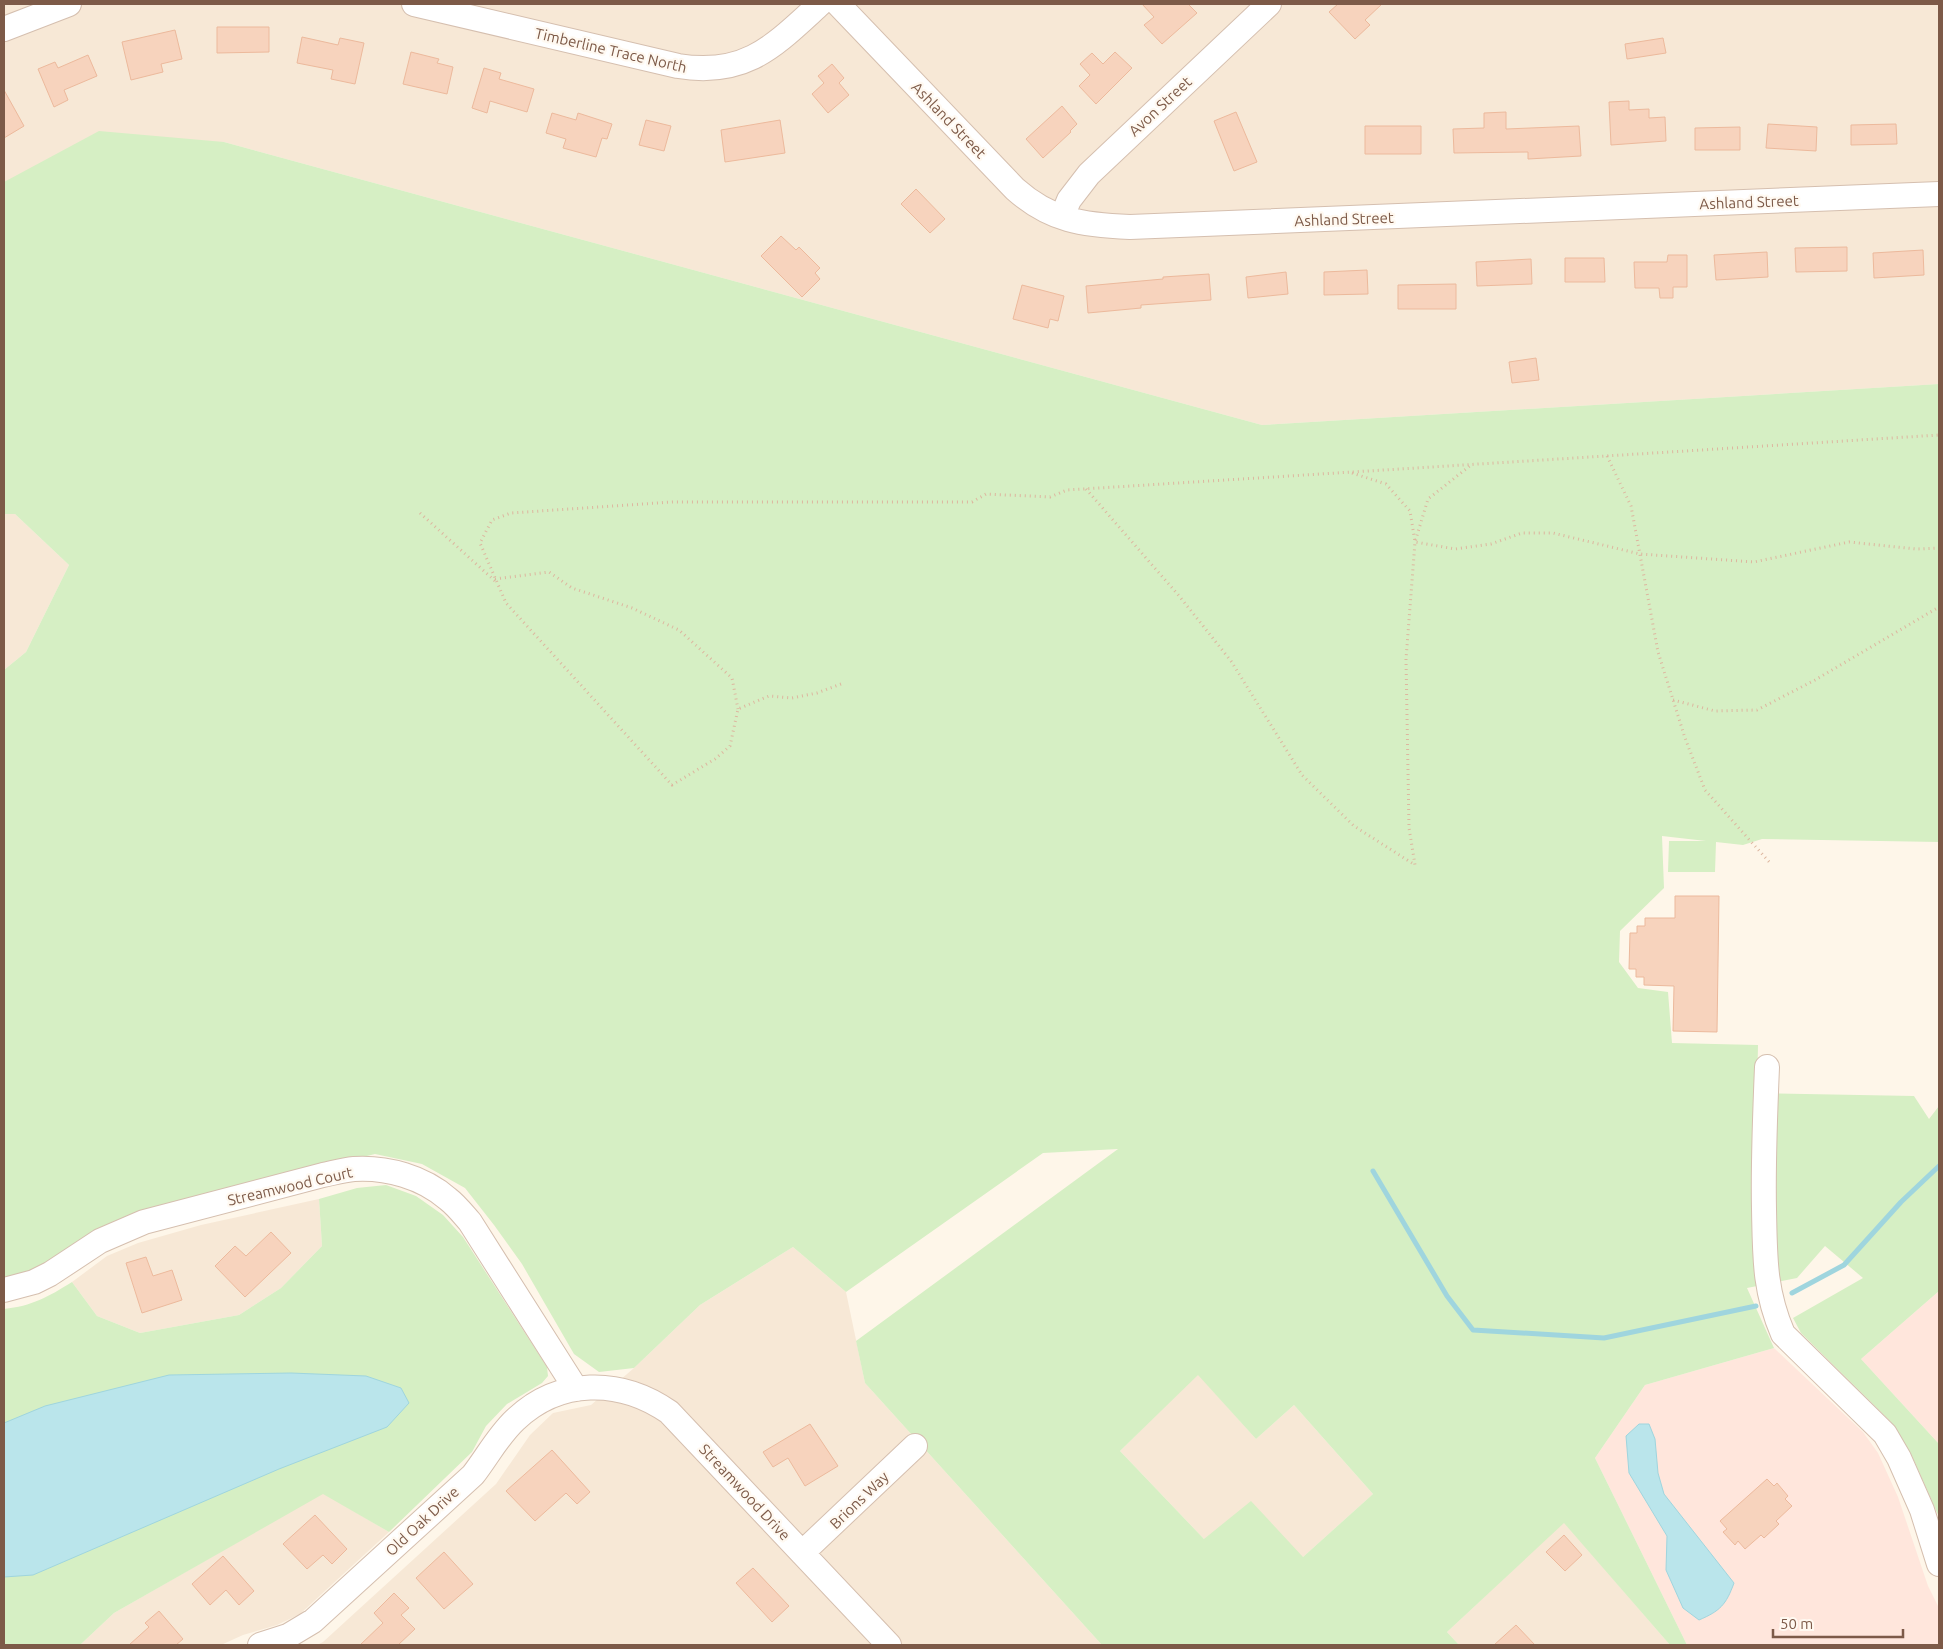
<svg xmlns="http://www.w3.org/2000/svg" width="1943" height="1649" font-family="Ubuntu,sans-serif">
	<rect width="100%" height="100%" fill="#fef6e9"/>
	<path fill="#f7e8d6" d="M4 4H1939V384L1262 425 224 142 4 182Z
		M4 514H15L69 565 26 652 4 670Z
		M319 1199 322 1246 281 1288 239 1315 140 1333 97 1316 72 1282 107 1256 138 1243 201 1225Z
		M793 1247 846 1292 865 1383 1102 1645H317L323 1642 496 1484 530 1435 553 1413 591 1405 634 1368 700 1305Z
		M1198 1374 1256 1439 1294 1405 1373 1494 1303 1557 1204 1539 1120 1451Z
		M323 1493 389 1532 300 1614 277 1625 243 1635 221 1645H80L114 1613Z
		M1564 1522 1670 1645H1459L1447 1632Z"/>
	<path fill="#ffe6dc" d="M1939 1291V1444L1861 1359Z
		M1774 1348 1863 1432 1878 1453 1898 1497 1928 1586 1939 1608V1645H1687L1595 1458 1645 1385Z"/>
	<path fill="#d6efc4" fill-rule="evenodd" d="M99 131 224 142 1262 425 1939 384V842L1762 839 1743 845 1716 842 1715 872H1668L1669 841H1706L1662 836 1664 888 1620 931 1619 962 1638 988 1668 992 1672 1043 1758 1045 1757 1093 1914 1096 1929 1119 1939 1106V1291L1861 1359 1939 1444V1517L1912 1456 1890 1421 1801 1333 1793 1318 1863 1278 1825 1246 1797 1278 1747 1288 1774 1348 1645 1385 1595 1458 1687 1645H1670L1564 1523 1447 1632 1459 1645H1102L865 1383 856 1341 1118 1149 1043 1153 846 1292 793 1247 700 1305 634 1368 599 1372 574 1354 522 1264 494 1225 465 1188 422 1164 375 1154 135 1213 90 1236 53 1260 16 1277 4 1278V670L26 652 69 565 15 514H4V182ZM1198 1375 1256 1439 1294 1405 1373 1494 1303 1557 1251 1501 1204 1539 1120 1451Z
		M386 1185 416 1196 443 1215 463 1237 547 1367 548 1376 542 1383 507 1404 486 1426 472 1452 389 1532 323 1494 114 1613 80 1645H4V1309C32 1306 48 1297 72 1282L97 1316 140 1333 239 1315 281 1288 322 1246 319 1199 357 1188Z"/>
	<path fill="#bae5eb" stroke="#9fd5de" d="M291 1373 366 1376 401 1388 409 1403 387 1427 279 1469 33 1575 4 1577V1423L45 1406 169 1375Z
		M1639 1424H1649L1655 1439 1658 1473 1664 1494 1734 1583C1726 1605 1720 1611 1699 1620L1683 1608 1666 1570 1667 1536 1629 1473 1626 1436Z"/>
	<g fill="none" stroke-linecap="round" stroke-linejoin="round">
		<path stroke="#9fd5de" stroke-width="5" d="M1373 1171 1447 1296 1473 1330 1604 1338 1756 1306
			M1792 1293 1844 1265 1901 1202 1939 1166"/>
	</g>
	<path fill="#f7d3bd" stroke="#ecb99c" d="M1142 4H1188L1197 13 1162 44 1144 25 1154 17Z
		M1338 4H1382L1365 20 1370 25 1355 39 1329 12Z
		M217 27H269V52L217 53Z
		M175 30 182 59 161 64 163 72 131 80 122 42Z
		M302 37 338 45 340 38 364 43 355 84 331 79 333 70 297 63Z
		M1663 38 1666 53 1627 59 1625 44Z
		M411 52 439 59 437 63 453 67 447 94 403 84Z
		M1115 52 1132 68 1096 104 1079 86 1090 75 1080 64 1092 53 1103 64Z
		M88 55 97 76 64 90 68 100 54 107 38 69 55 62 58 68Z
		M832 64 844 78 839 83 849 95 828 113 812 94 824 83 818 76Z
		M484 68 501 73 499 79 534 89 527 112 490 101 487 113 472 108Z
		M4 90 24 126 4 138Z
		M1629 101V110L1649 109V118L1665 117 1666 141 1611 145 1609 102Z
		M1062 106 1077 124 1070 131 1071 132 1043 158 1026 139Z
		M1236 112 1257 162 1234 171 1214 121Z
		M1506 112V129L1579 126 1581 156 1528 159V152L1454 153 1453 129 1484 128V113Z
		M552 113 576 120 578 113 612 124 607 139 602 138 596 157 563 148 566 139 546 133Z
		M646 120 671 126 664 151 639 145Z
		M780 120 785 153 725 162 721 130Z
		M1768 124 1817 127 1816 151 1766 148Z
		M1896 124 1897 144 1851 145V125Z
		M1365 126H1421V154H1365Z
		M1740 127V150H1695V128Z
		M916 189 945 219 930 233 901 204Z
		M781 236 796 250 799 247 820 268 815 273 820 279 802 297 761 256Z
		M1847 247V271L1796 272 1795 248Z
		M1923 250 1924 275 1874 278 1873 253Z
		M1767 252 1768 277 1716 280 1714 255Z
		M1668 255H1687V287H1673V298H1660L1659 288H1635L1634 262H1667Z
		M1565 258H1604L1605 282H1565Z
		M1531 259 1532 284 1477 286 1476 262Z
		M1367 270 1368 294 1324 295V272Z
		M1286 272 1288 294 1248 298 1246 277Z
		M1209 274 1211 300 1141 305V308L1088 313 1086 286 1163 279V277Z
		M1456 284V309H1398V285Z
		M1022 285 1064 296 1058 321 1050 319 1048 328 1013 319Z
		M1536 358 1539 380 1512 383 1509 362Z
		M1675 896H1719L1717 1032 1673 1031 1674 986 1644 985V977H1636V969H1629L1630 933H1637V926H1645V918H1675Z
		M271 1232 291 1253 245 1297 215 1266 235 1246 246 1256Z
		M146 1257 153 1276 172 1270 182 1300 142 1313 126 1263Z
		M810 1424 838 1466 805 1486 788 1458 773 1467 763 1452Z
		M552 1450 590 1492 577 1504 566 1493 535 1521 506 1491Z
		M1767 1479 1774 1486 1777 1483 1788 1496 1785 1499 1792 1506 1776 1521 1779 1524 1764 1538 1761 1535 1745 1549 1738 1541 1735 1545 1723 1532 1727 1529 1720 1521Z
		M315 1515 347 1549 332 1564 323 1555 307 1569 283 1544Z
		M1564 1535 1582 1555 1565 1571 1546 1552Z
		M444 1552 473 1584 444 1609 416 1578Z
		M223 1556 254 1591 239 1605 226 1590 210 1605 192 1584Z
		M753 1568 789 1606 772 1622 736 1583Z
		M394 1593 409 1608 401 1615 415 1629 398 1645H360L383 1623 374 1613Z
		M159 1611 183 1639 176 1645H129L149 1627 145 1623Z
		M1516 1625 1535 1645H1494Z"/>
	<g fill="none" stroke-linecap="round" stroke-linejoin="round">
		<g stroke="#d5bfaf" stroke-width="26">
			<path id="minor" d="M414 4 678 66C746 77 774 46 820 4
				M838 4 1015 189C1051 221 1083 225 1130 227L1939 194
				M4 29 69 4
				M1062 217 1069 200 1089 174 1269 4
				M1767 1067C1765 1114 1763 1162 1764 1209 1765 1256 1764 1290 1783 1334L1885 1434 1899 1458 1922 1510 1939 1564
				M4 1290 34 1282 50 1274 100 1241 144 1222 323 1175C333 1173 343 1170 354 1169 387 1167 423 1177 448 1199 456 1205 463 1214 470 1222L576 1389
				M802 1553 915 1446
				M260 1645 288 1636 313 1621 473 1475C487 1457 498 1436 515 1420 559 1378 620 1378 669 1412L889 1645"/>
		</g>
		<path stroke="#ddb69f" stroke-width="3" stroke-dasharray="1 4" stroke-linecap="butt" d="M1607 456 1631 506 1658 652 1685 738 1705 790 1771 864
			M1352 473 1386 484 1410 511 1415 542 1428 499 1471 465
			M1086 489 1180 597 1231 661 1302 775 1354 826 1415 865 1409 828 1406 659 1415 542 1455 549 1491 544 1522 533H1553L1640 554 1754 562 1849 542 1916 549 1939 548
			M420 513 495 581
			M495 579 549 572 572 588 632 608 679 630 732 678 738 709
			M841 684 817 693 792 698 769 696 738 709 730 746 715 759 672 785 506 603 480 543 492 520 511 513 672 502H972L986 494 1050 497 1067 490 1939 435
			M1673 700 1715 711 1757 710 1815 680 1939 607"/>
		<use href="#minor" stroke="#fff" stroke-width="24"/>
	</g>
	<g text-anchor="middle" dominant-baseline="central" stroke-width="4.5" stroke-linejoin="round" paint-order="stroke">
		<g font-size="15" fill="#7d5a48" stroke="#fff9f1">
			<text transform="translate(611 50) rotate(13)">Timberline Trace North</text>
			<text transform="translate(1160 106) rotate(-43)">Avon Street</text>
			<text transform="translate(949 120) rotate(46)">Ashland Street</text>
			<text transform="translate(1749 202) rotate(-2)">Ashland Street</text>
			<text transform="translate(1344 219) rotate(-2)">Ashland Street</text>
			<text transform="translate(290 1186) rotate(-13)">Streamwood Court</text>
			<text transform="translate(745 1492) rotate(47)">Streamwood Drive</text>
			<text transform="translate(859 1500) rotate(-44)">Brions Way</text>
			<text transform="translate(422 1521) rotate(-43)">Old Oak Drive</text>
		</g>
	</g>
	<rect width="1943" height="1649" fill="none" stroke="#7d5a48" stroke-width="10"/>
	<path d="M1773 1629v8h130v-8" fill="none" stroke="#7d5a48" stroke-width="2.5"/>
	<text x="1780" y="1629" font-size="15" fill="#7d5a48" stroke="#fff9f1" stroke-width="4" paint-order="stroke">50 m</text>
</svg>
